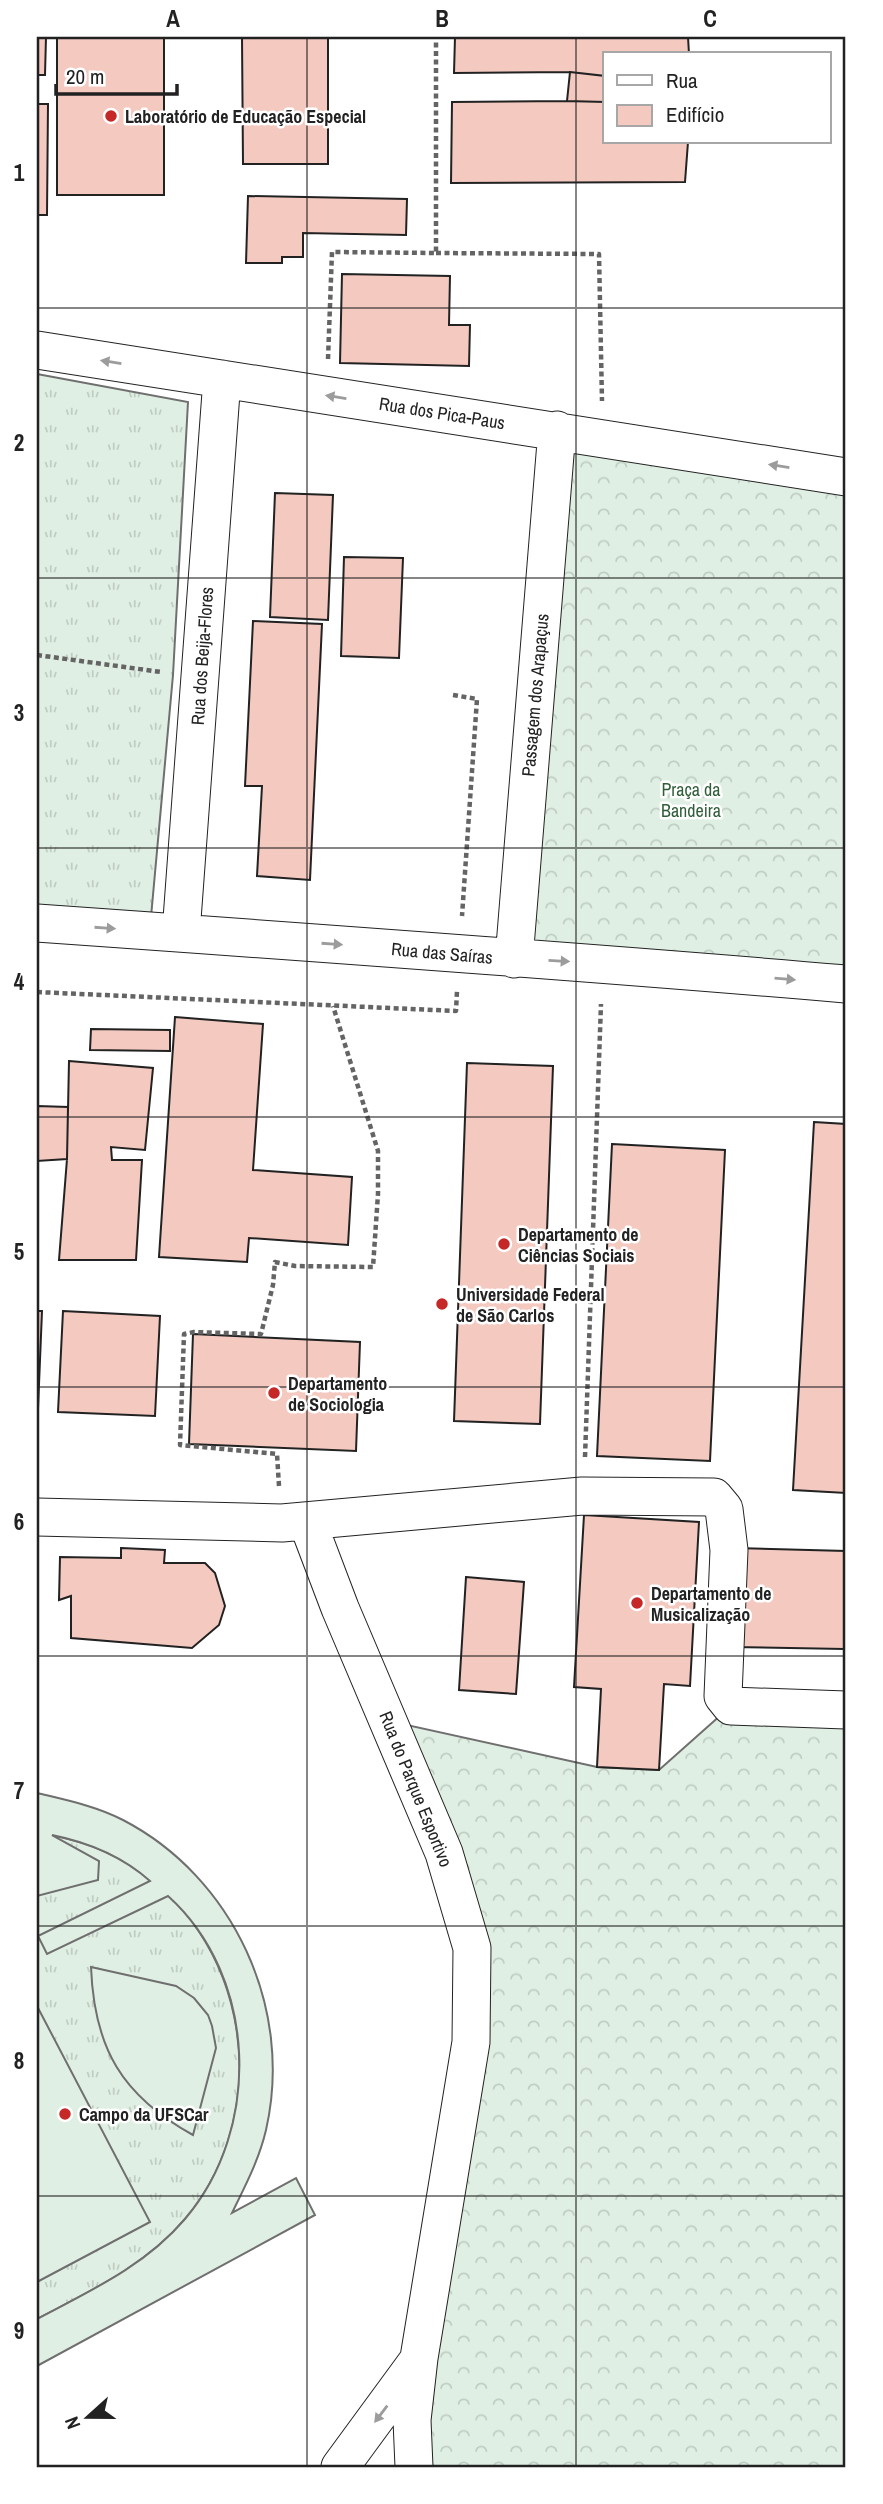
<svg xmlns="http://www.w3.org/2000/svg" width="883" height="2504" font-family="'Archivo Narrow',sans-serif">
	<defs>
		<pattern id="grass-tufts" width="24" height="20" patternUnits="userSpaceOnUse" patternTransform="scale(1.75)"><rect width="24" height="20" fill="#e0efe3"/><path d="M3 7l-1-3M5 7V3M7 7l1-3M15 17l-1-3M17 17v-4M19 17l1-3" fill="none" stroke="#c0cdc2"/></pattern>
		<pattern id="forest-crowns" width="20" height="18" patternUnits="userSpaceOnUse" patternTransform="scale(1.75)"><rect width="20" height="18" fill="#e0efe3"/><path d="M2 6a3 3 0 1 1 6 0M12 15a3 3 0 1 1 6 0" fill="none" stroke="#c0cdc2"/></pattern>
	</defs>
	<rect width="100%" height="100%" fill="#fff"/>
	<path fill="url(#grass-tufts)" stroke="#6f6f6f" stroke-width="2" d="M37 374 188 402 173 675 151 917 37 910Z
		M37 1832C61 1837 85 1842 108 1853 245 1917 282 2104 185 2219 146 2266 90 2291 37 2319Z"/>
	<path fill="url(#forest-crowns)" stroke="#6f6f6f" stroke-width="2" d="M572 444 846 489V968L522 943Z
		M731 1706 846 1710V2467H414L472 1948 389 1721 597 1767 659 1770Z"/>
	<path fill="#e0efe3" stroke="#6f6f6f" stroke-width="2" d="M37 1793C66 1800 96 1806 123 1820 233 1877 294 2008 266 2130 259 2160 245 2186 232 2213L296 2178 315 2215 37 2366V2319C90 2291 145 2266 185 2219 262 2129 258 1977 168 1896L47 1954 38 1936 150 1881C123 1857 87 1842 52 1835L99 1861 98 1880 37 1896Z
		M91 1967 176 1986 194 1998 208 2015 212 2026 216 2048 193 2135C122 2096 94 2048 91 1967Z
		M37 2006 150 2222 37 2282Z"/>
	<path fill="#f3c9c0" stroke="#222" stroke-width="2" d="M37 37H46L45 75H37Z
		M57 37H164V195H57Z
		M242 37H328V164H243Z
		M455 37H688L689 54H605V76L570 72 454 73Z
		M570 72 605 76V102L567 101Z
		M567 101 605 102V142H688L685 182 451 183 452 102Z
		M37 104H48L47 215H37Z
		M248 196 407 199 406 235 303 233V257H282V263H246Z
		M342 274 450 276 449 325H470L469 366 340 363Z
		M275 493 333 495 328 620 270 617Z
		M344 557 403 558 399 658 341 656Z
		M253 621 322 624 310 880 257 876 262 786H245Z
		M175 1017 263 1024 253 1170 352 1177 348 1245 249 1238 247 1262 159 1257Z
		M91 1029 170 1030V1051L90 1050Z
		M69 1061 153 1068 145 1150 111 1147 112 1160H142L136 1260H59L67 1159Z
		M467 1063 553 1066 540 1424 454 1421Z
		M37 1106 68 1107 67 1159 37 1161Z
		M814 1122 846 1124V1493L793 1490Z
		M612 1144 725 1150 710 1461 597 1456Z
		M37 1311H42L37 1433Z
		M63 1311 160 1316 155 1416 58 1412Z
		M193 1334 360 1342 356 1451 189 1444Z
		M584 1515 699 1522 690 1686 664 1684 659 1770 597 1767 601 1689 574 1687Z
		M121 1548 165 1550 164 1563H205L215 1573 225 1606 219 1625 192 1648 71 1638V1596L59 1600 60 1557 121 1558Z
		M734 1548 846 1551 844 1649 731 1647Z
		M466 1577 524 1582 516 1694 459 1690Z"/>
	<g fill="none" stroke-linecap="round" stroke-linejoin="round">
		<g stroke="#222" stroke-width="39">
			<path id="minor" d="M37 350 846 477
				M37 923C307 942 577 961 846 984
				M181 933 222 379
				M514 959 557 430
				M37 1517 282 1523 582 1496 714 1497 724 1509 729 1550 723 1696 731 1706 846 1710
				M307 1521 340 1608 444 1853 472 1948 471 2042 419 2358 412 2420 414 2467
				M340 2467 417 2362"/>
		</g>
		<path stroke="#646464" stroke-width="4.5" stroke-dasharray="5 3.5" stroke-linecap="butt" d="M436 253 599 254 602 401
			M328 359 332 252 436 253V37
			M37 655 161 672
			M453 695 477 699 462 916
			M37 992 456 1011 457 991
			M585 1457 601 1004
			M279 1486 277 1454 180 1445 184 1334 194 1332 261 1334 273 1285 275 1262 295 1266 373 1267 378 1194V1151L333 1006"/>
		<use href="#minor" stroke="#fff" stroke-width="37"/>
	</g>
	<defs><path id="oneway-solid" d="M-6-.8H1V-3.2L6.5 0L1 3.2V.8H-6Z" transform="scale(1.75)"/></defs>
	<g fill="#9c9c9c">
		<use href="#oneway-solid" transform="translate(111 362) rotate(-171)"/>
		<use href="#oneway-solid" transform="translate(336 397) rotate(-171)"/>
		<use href="#oneway-solid" transform="translate(779 466) rotate(-171)"/>
		<use href="#oneway-solid" transform="translate(105 928) rotate(4)"/>
		<use href="#oneway-solid" transform="translate(332 944) rotate(4)"/>
		<use href="#oneway-solid" transform="translate(559 961) rotate(3)"/>
		<use href="#oneway-solid" transform="translate(785 979) rotate(5)"/>
		<use href="#oneway-solid" transform="translate(381 2414) rotate(127)"/>
	</g>
	<path fill="none" stroke="#222" stroke-width="2" stroke-opacity="0.55" d="M307 37V2467M576 37V2467M37 308H846M37 578H846M37 848H846M37 1117H846M37 1387H846M37 1656H846M37 1926H846M37 2196H846"/>
	<g fill="#c62828" stroke="#fff" stroke-width="2.5">
		<circle cx="111" cy="116" r="7"/>
		<circle cx="504" cy="1244" r="7"/>
		<circle cx="442" cy="1304" r="7"/>
		<circle cx="274" cy="1393" r="7"/>
		<circle cx="637" cy="1603" r="7"/>
		<circle cx="65" cy="2114" r="7"/>
	</g>
	<g text-anchor="middle" dominant-baseline="central" stroke-width="5" stroke-linejoin="round" paint-order="stroke">
		<g font-size="18" font-weight="bold" fill="#222" stroke="#fff" text-anchor="start">
			<text x="125" y="116">Laboratório de Educação Especial</text>
			<text x="518" y="1234">Departamento de<tspan x="518" dy="21">Ciências Sociais</tspan></text>
			<text x="456" y="1294">Universidade Federal<tspan x="456" dy="21">de São Carlos</tspan></text>
			<text x="288" y="1383">Departamento<tspan x="288" dy="21">de Sociologia</tspan></text>
			<text x="651" y="1593">Departamento de<tspan x="651" dy="21">Musicalização</tspan></text>
			<text x="79" y="2114">Campo da UFSCar</text>
		</g>
		<g font-size="18" fill="#222" stroke="#fff">
			<text transform="translate(442 413) rotate(9)">Rua dos Pica-Paus</text>
			<text transform="translate(202 656) rotate(-86)">Rua dos Beija-Flores</text>
			<text transform="translate(535 695) rotate(-85)">Passagem dos Arapaçus</text>
			<text transform="translate(442 953) rotate(5)">Rua das Saíras</text>
			<text transform="translate(416 1789) rotate(68)">Rua do Parque Esportivo</text>
		</g>
		<g font-size="18" fill="#2f5e38" stroke="#fff">
			<text x="691" y="789">Praça da<tspan x="691" dy="21">Bandeira</tspan></text>
		</g>
	</g>
	<rect width="883" height="2504" fill="none" stroke="#ffffff" stroke-width="77"/>
	<rect x="603" y="52" width="228" height="91" fill="#ffffff" stroke="#a7a7a7" stroke-width="2"/>
	<rect x="617" y="75" width="35" height="10" fill="#ffffff" stroke="#a7a7a7" stroke-width="2"/>
	<text x="666" y="88" font-size="21" fill="#222222">Rua</text>
	<rect x="617" y="105" width="35" height="21" fill="#f3c9c0" stroke="#a7a7a7" stroke-width="2"/>
	<text x="666" y="122" font-size="21" fill="#222222">Edifício</text>
	<g transform="translate(88 2417) rotate(249)" stroke="#ffffff" stroke-width="5" paint-order="stroke">
	<path d="M0-5L12 26L0 18L-12 26Z" fill="#222222"/>
	<text y="-10" font-size="19" font-weight="bold" text-anchor="middle" fill="#222222">N</text>
	</g>
	<path d="M56 84v10h121v-10" fill="none" stroke="#222222" stroke-width="3.5"/>
	<text x="66" y="84" font-size="21" fill="#222222" stroke="#ffffff" stroke-width="5" paint-order="stroke">20 m</text>
	<rect x="38" y="38" width="806" height="2428" fill="none" stroke="#222" stroke-width="2.5"/>
	<g font-size="23" text-anchor="middle" font-weight="bold" fill="#222">
		<text x="173" y="27">A</text>
		<text x="442" y="27">B</text>
		<text x="710" y="27">C</text>
		<text x="19" y="181">1</text>
		<text x="19" y="451">2</text>
		<text x="19" y="721">3</text>
		<text x="19" y="990">4</text>
		<text x="19" y="1260">5</text>
		<text x="19" y="1530">6</text>
		<text x="19" y="1799">7</text>
		<text x="19" y="2069">8</text>
		<text x="19" y="2339">9</text>
	</g>
</svg>
